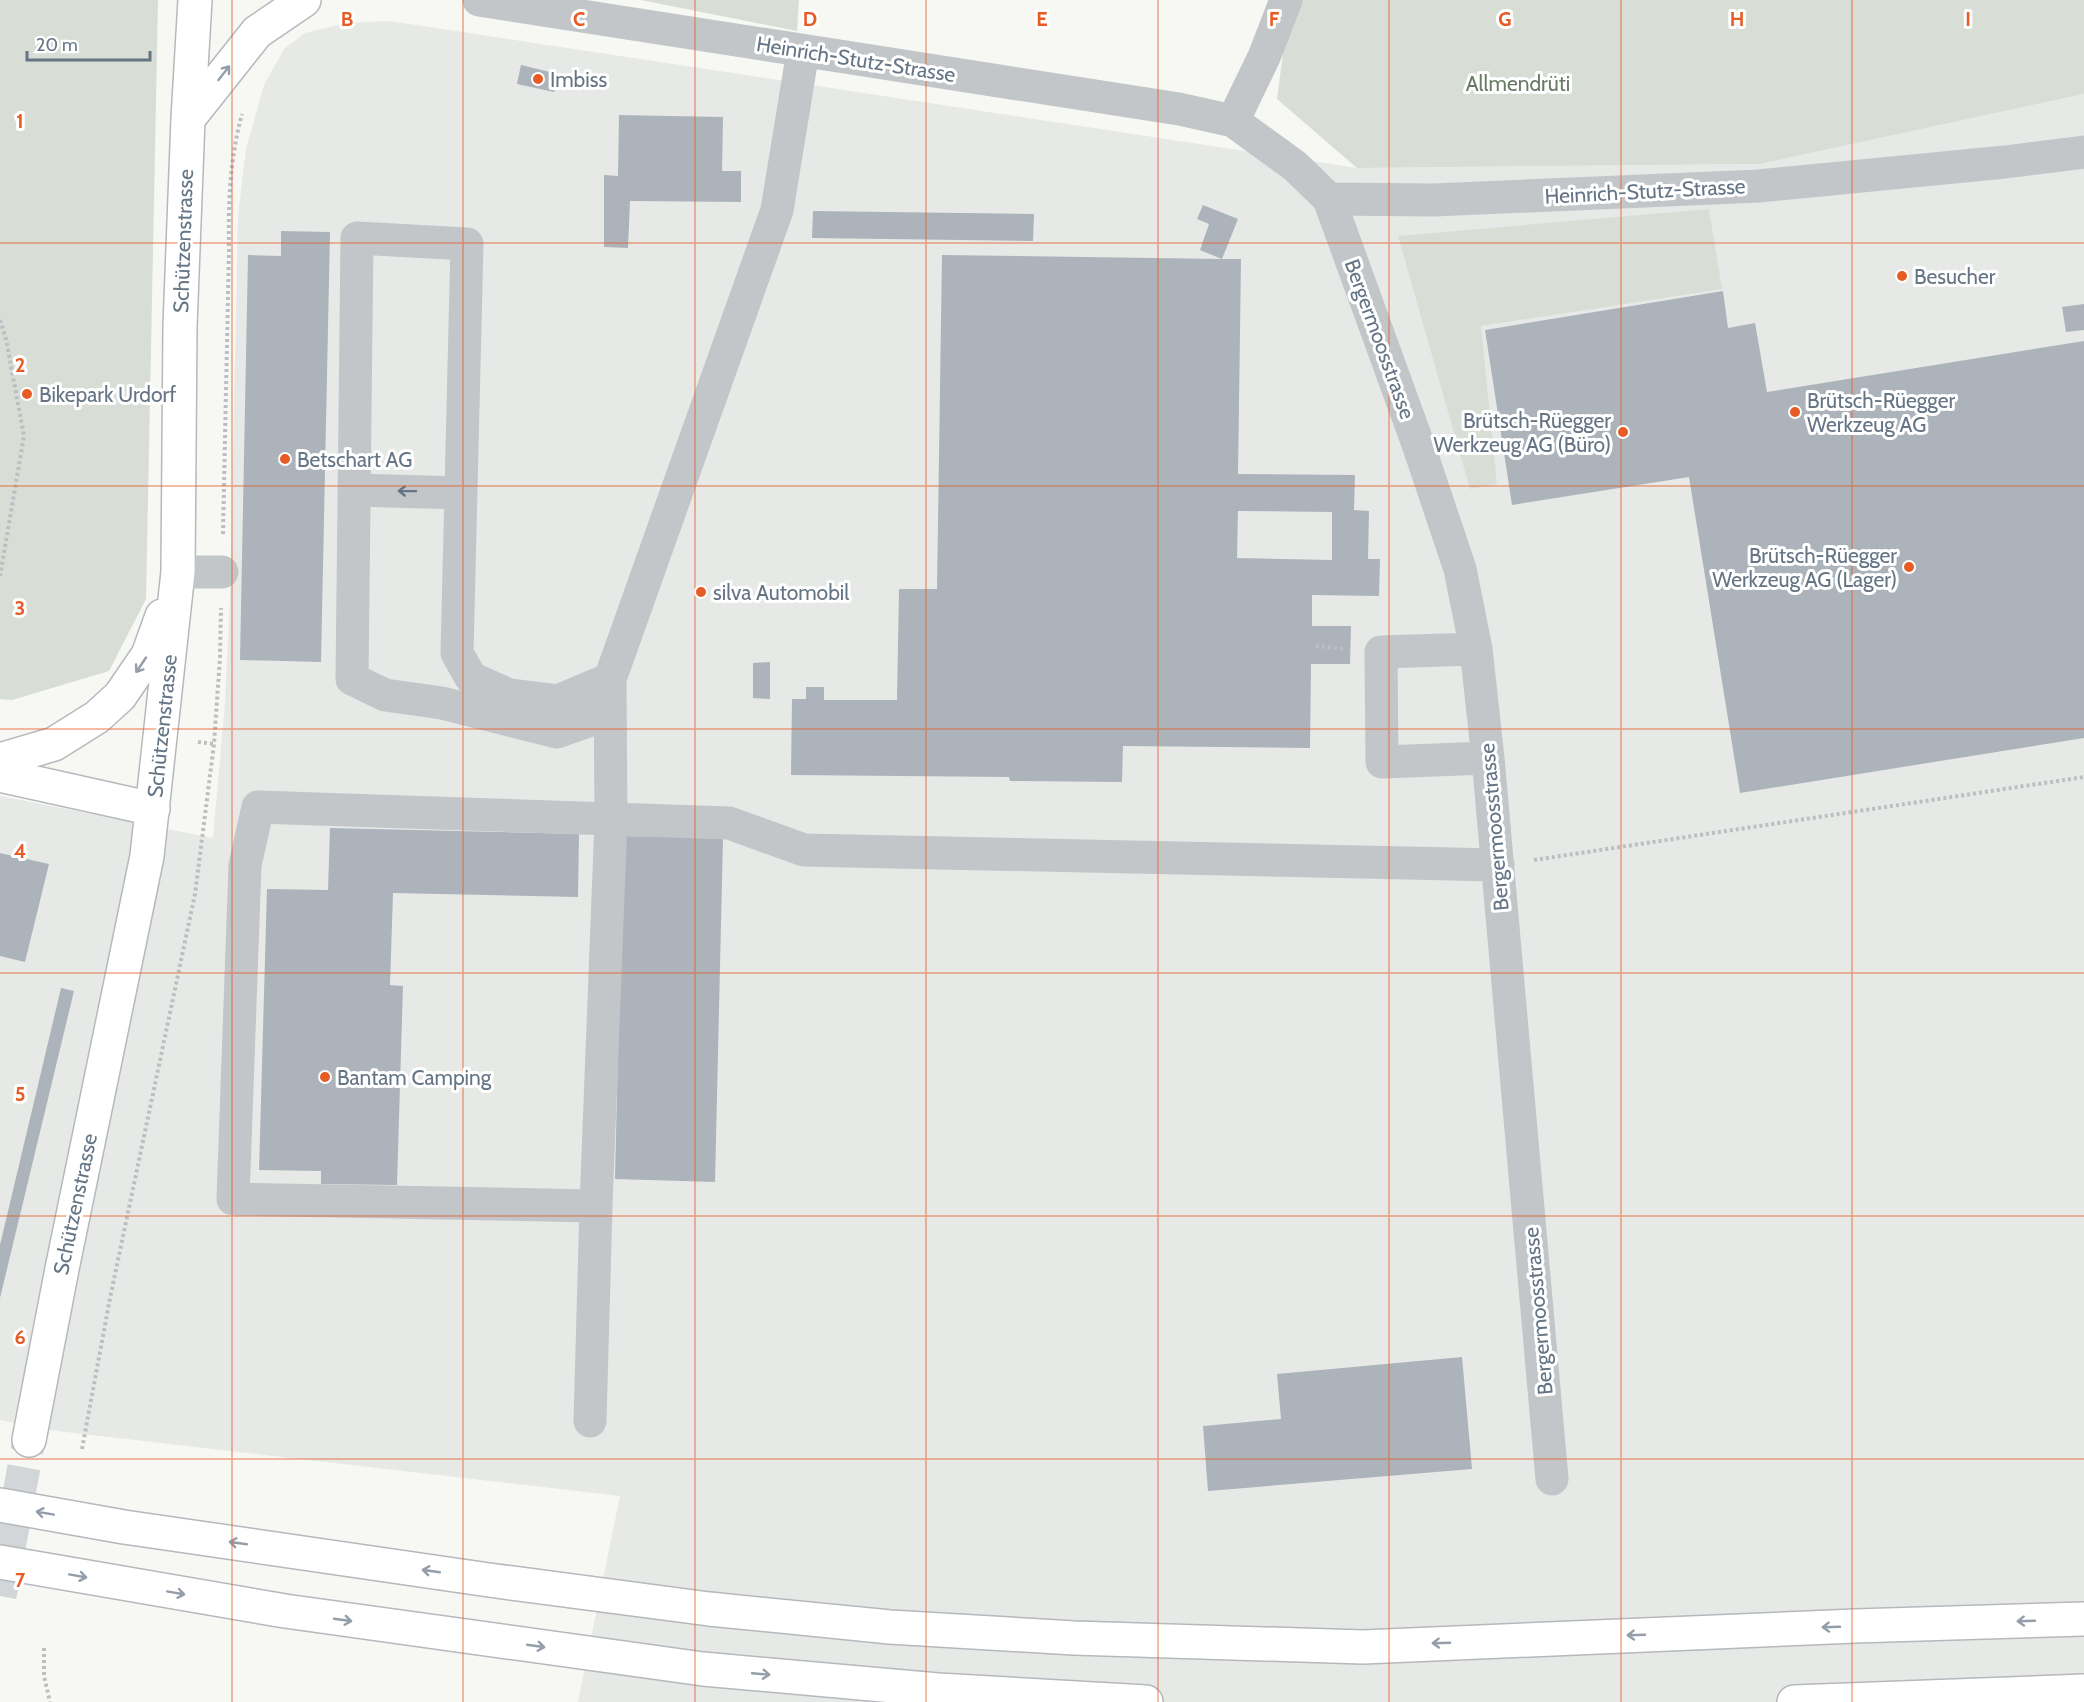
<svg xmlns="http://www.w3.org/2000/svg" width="2084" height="1702" font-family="Cabin,sans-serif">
	<rect width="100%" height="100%" fill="#f7f7f4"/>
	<path fill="#e7e9e7" d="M390 21 1357 168 1760 164 2084 94V1702H578L620 1496 40 1429 0 1420V796L213 838 225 703 230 598 238 216 246 149 264 85 284 49 305 33 346 23Z"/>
	<path fill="#d8ded5" d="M0 0H158L146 599 109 671 12 700 0 699Z
		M641 0H799L797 31Z
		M1290 0H2084V94L1760 164 1357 168 1277 99Z
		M1709 209 1722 289 1481 326 1497 484 1470 489 1398 236Z"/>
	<path fill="#acb3ba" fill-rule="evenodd" d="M521 65 558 74 554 92 517 84Z
		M619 115 723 117 722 171H741V202L630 201 628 248 604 247V175L618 176Z
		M1203 205 1238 219 1222 259H1241L1238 474 1355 475 1354 510 1369 511 1368 559H1380L1379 596 1312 595V626H1351L1350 664H1311L1310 748 1123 746 1122 782 1010 781 1009 777 791 775 792 699H806V687H824V700H897L899 589H937L942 255 1222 259 1200 250 1209 224 1197 219ZM1238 511 1332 512V560L1237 558Z
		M813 211 1034 214 1033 241 812 238Z
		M281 231 330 232 321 662 240 660 248 255 281 256Z
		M1723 291 1728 328 1755 323 1767 392 2084 341V738L1740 793 1689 477 1512 505 1485 330Z
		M2084 304V330L2066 332 2062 307Z
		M770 662V699L753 698V663Z
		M330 828 579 834 578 897 393 893 390 985 403 986 397 1185 321 1184V1171L259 1170 267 889 328 890Z
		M623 836 723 838 715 1182 615 1179Z
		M0 853 49 864 25 962 0 956Z
		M61 988 74 991 0 1298V1245Z
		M1462 1357 1472 1469 1208 1491 1203 1426 1281 1419 1277 1374Z"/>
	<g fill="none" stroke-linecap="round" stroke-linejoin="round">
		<path stroke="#d2d6d8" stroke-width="33" stroke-dasharray="33 16" stroke-linecap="butt" d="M0 1596 29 1440"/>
		<g stroke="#b5b9bd" stroke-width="36">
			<path id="major" d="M188 119 257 32 304 0
				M0 760 54 744 97 717 120 696 148 655 162 616
				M0 775 153 809
				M29 1440 62 1269 147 856 178 572 180 326 188 119 195 0"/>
		</g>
		<g stroke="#b5b8bc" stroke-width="36">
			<path id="highway" d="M0 1505 124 1527 489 1580 709 1609 890 1627 1074 1638 1363 1647 1855 1626 2084 1619
				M0 1562 285 1611 703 1669 938 1690 1146 1702
				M1794 1702 2084 1691"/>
		</g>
		<path stroke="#bcbec1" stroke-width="4" stroke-dasharray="3 3" stroke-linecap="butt" d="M0 320 6 339 24 436 0 576
			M223 534 229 248C228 203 230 158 242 114
			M1316 646 1346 649
			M198 742 214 744
			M1534 860 2084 777
			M82 1449 110 1298 195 894 214 744 220 657 221 608
			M44 1648V1676L50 1702"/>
		<path stroke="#c2c6c9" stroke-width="33" d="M479 0 1179 109 1233 121 1295 166 1329 199 1434 200 1759 186 2005 162 2084 152
			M1233 121 1264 57 1286 0
			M1329 199 1418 444 1460 569 1476 649 1488 758 1552 1479
			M357 238 467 244 457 653 471 678 509 695 558 701 610 679 594 719 557 732 442 703 385 695 352 679Z
			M354 490 461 493
			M178 572H222
			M1476 649 1381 652 1382 762 1488 758
			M596 1206 611 820 610 679 777 210 803 51
			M590 1421 596 1206 233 1199 245 865 258 807 729 823 804 850 1498 865"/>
		<use href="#major" stroke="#fff" stroke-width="33"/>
		<use href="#highway" stroke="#fff" stroke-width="33"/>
	</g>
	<defs><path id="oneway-shaft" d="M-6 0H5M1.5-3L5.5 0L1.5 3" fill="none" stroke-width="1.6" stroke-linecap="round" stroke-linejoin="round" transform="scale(1.5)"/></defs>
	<g stroke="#939eaa">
		<use href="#oneway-shaft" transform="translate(224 73) rotate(-52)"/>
		<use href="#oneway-shaft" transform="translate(141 665) rotate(124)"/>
		<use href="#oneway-shaft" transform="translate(45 1513) rotate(-170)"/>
		<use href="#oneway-shaft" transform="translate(238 1543) rotate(-172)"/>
		<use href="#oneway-shaft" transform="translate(431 1571) rotate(-172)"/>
		<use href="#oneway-shaft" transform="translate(78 1576) rotate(10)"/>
		<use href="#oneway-shaft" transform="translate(176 1593) rotate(10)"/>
		<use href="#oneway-shaft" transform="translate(343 1620) rotate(8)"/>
		<use href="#oneway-shaft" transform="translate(2026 1621) rotate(178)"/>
		<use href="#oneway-shaft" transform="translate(1831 1627) rotate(178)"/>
		<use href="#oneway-shaft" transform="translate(1636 1635) rotate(178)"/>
		<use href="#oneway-shaft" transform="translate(1441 1643) rotate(178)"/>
		<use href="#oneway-shaft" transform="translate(536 1646) rotate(8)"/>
		<use href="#oneway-shaft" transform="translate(761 1674) rotate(5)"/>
	</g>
	<use stroke="#657585" href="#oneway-shaft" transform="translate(407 491) rotate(-179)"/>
	<path fill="none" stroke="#e75b24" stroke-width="1.5" stroke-opacity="0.55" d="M232 0V1702M463 0V1702M695 0V1702M926 0V1702M1158 0V1702M1389 0V1702M1621 0V1702M1852 0V1702M0 243H2084M0 486H2084M0 729H2084M0 973H2084M0 1216H2084M0 1459H2084"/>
	<g fill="#e75b24" stroke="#fff" stroke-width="2">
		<circle cx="538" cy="79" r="6"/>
		<circle cx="1902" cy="276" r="6"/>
		<circle cx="27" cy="394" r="6"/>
		<circle cx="1795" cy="412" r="6"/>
		<circle cx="1623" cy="432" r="6"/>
		<circle cx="285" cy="459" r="6"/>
		<circle cx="1909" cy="567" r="6"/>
		<circle cx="701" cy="592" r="6"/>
		<circle cx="325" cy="1077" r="6"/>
	</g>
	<g text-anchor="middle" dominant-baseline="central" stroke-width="6" stroke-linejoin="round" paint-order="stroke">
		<g font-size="21" fill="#657585" stroke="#fff">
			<text transform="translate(856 59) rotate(9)">Heinrich-Stutz-Strasse</text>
			<text transform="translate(1645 191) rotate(-3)">Heinrich-Stutz-Strasse</text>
			<text transform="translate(183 241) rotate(-88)">Schützenstrasse</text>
			<text transform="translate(1380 339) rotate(70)">Bergermoosstrasse</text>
			<text transform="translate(162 726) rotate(-84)">Schützenstrasse</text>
			<text transform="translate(1494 827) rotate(-95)">Bergermoosstrasse</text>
			<text transform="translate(75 1204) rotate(-78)">Schützenstrasse</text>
			<text transform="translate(1538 1311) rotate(-95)">Bergermoosstrasse</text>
		</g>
		<g font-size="21" fill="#657585" stroke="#fff" text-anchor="start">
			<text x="550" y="79">Imbiss</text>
			<text x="1914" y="276">Besucher</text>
			<text x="39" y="394">Bikepark Urdorf</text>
			<text x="1807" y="400">Brütsch-Rüegger<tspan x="1807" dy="24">Werkzeug AG</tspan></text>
			<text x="1611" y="420" text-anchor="end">Brütsch-Rüegger<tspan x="1611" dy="24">Werkzeug AG (Büro)</tspan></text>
			<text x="297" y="459">Betschart AG</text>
			<text x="1897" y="555" text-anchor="end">Brütsch-Rüegger<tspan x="1897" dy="24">Werkzeug AG (Lager)</tspan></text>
			<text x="713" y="592">silva Automobil</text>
			<text x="337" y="1077">Bantam Camping</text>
		</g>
		<g font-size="21" fill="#687c64" stroke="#fff">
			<text x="1518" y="83">Allmendrüti</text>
		</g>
	</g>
	<g font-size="20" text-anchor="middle" font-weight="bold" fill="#e75b24" stroke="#fff" stroke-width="6" stroke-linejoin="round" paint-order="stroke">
		<text x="347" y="26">B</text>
		<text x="579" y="26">C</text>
		<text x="810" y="26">D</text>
		<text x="1042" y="26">E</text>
		<text x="1274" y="26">F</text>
		<text x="1505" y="26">G</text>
		<text x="1737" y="26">H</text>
		<text x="1968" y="26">I</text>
		<text x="20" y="128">1</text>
		<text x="20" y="372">2</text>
		<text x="20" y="615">3</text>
		<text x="20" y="858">4</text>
		<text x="20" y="1101">5</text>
		<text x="20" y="1344">6</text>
		<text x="20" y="1587">7</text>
	</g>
	<path d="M27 51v9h123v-9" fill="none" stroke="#657585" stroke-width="3"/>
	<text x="36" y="51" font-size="18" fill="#657585" stroke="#ffffff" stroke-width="4.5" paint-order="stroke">20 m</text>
</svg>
